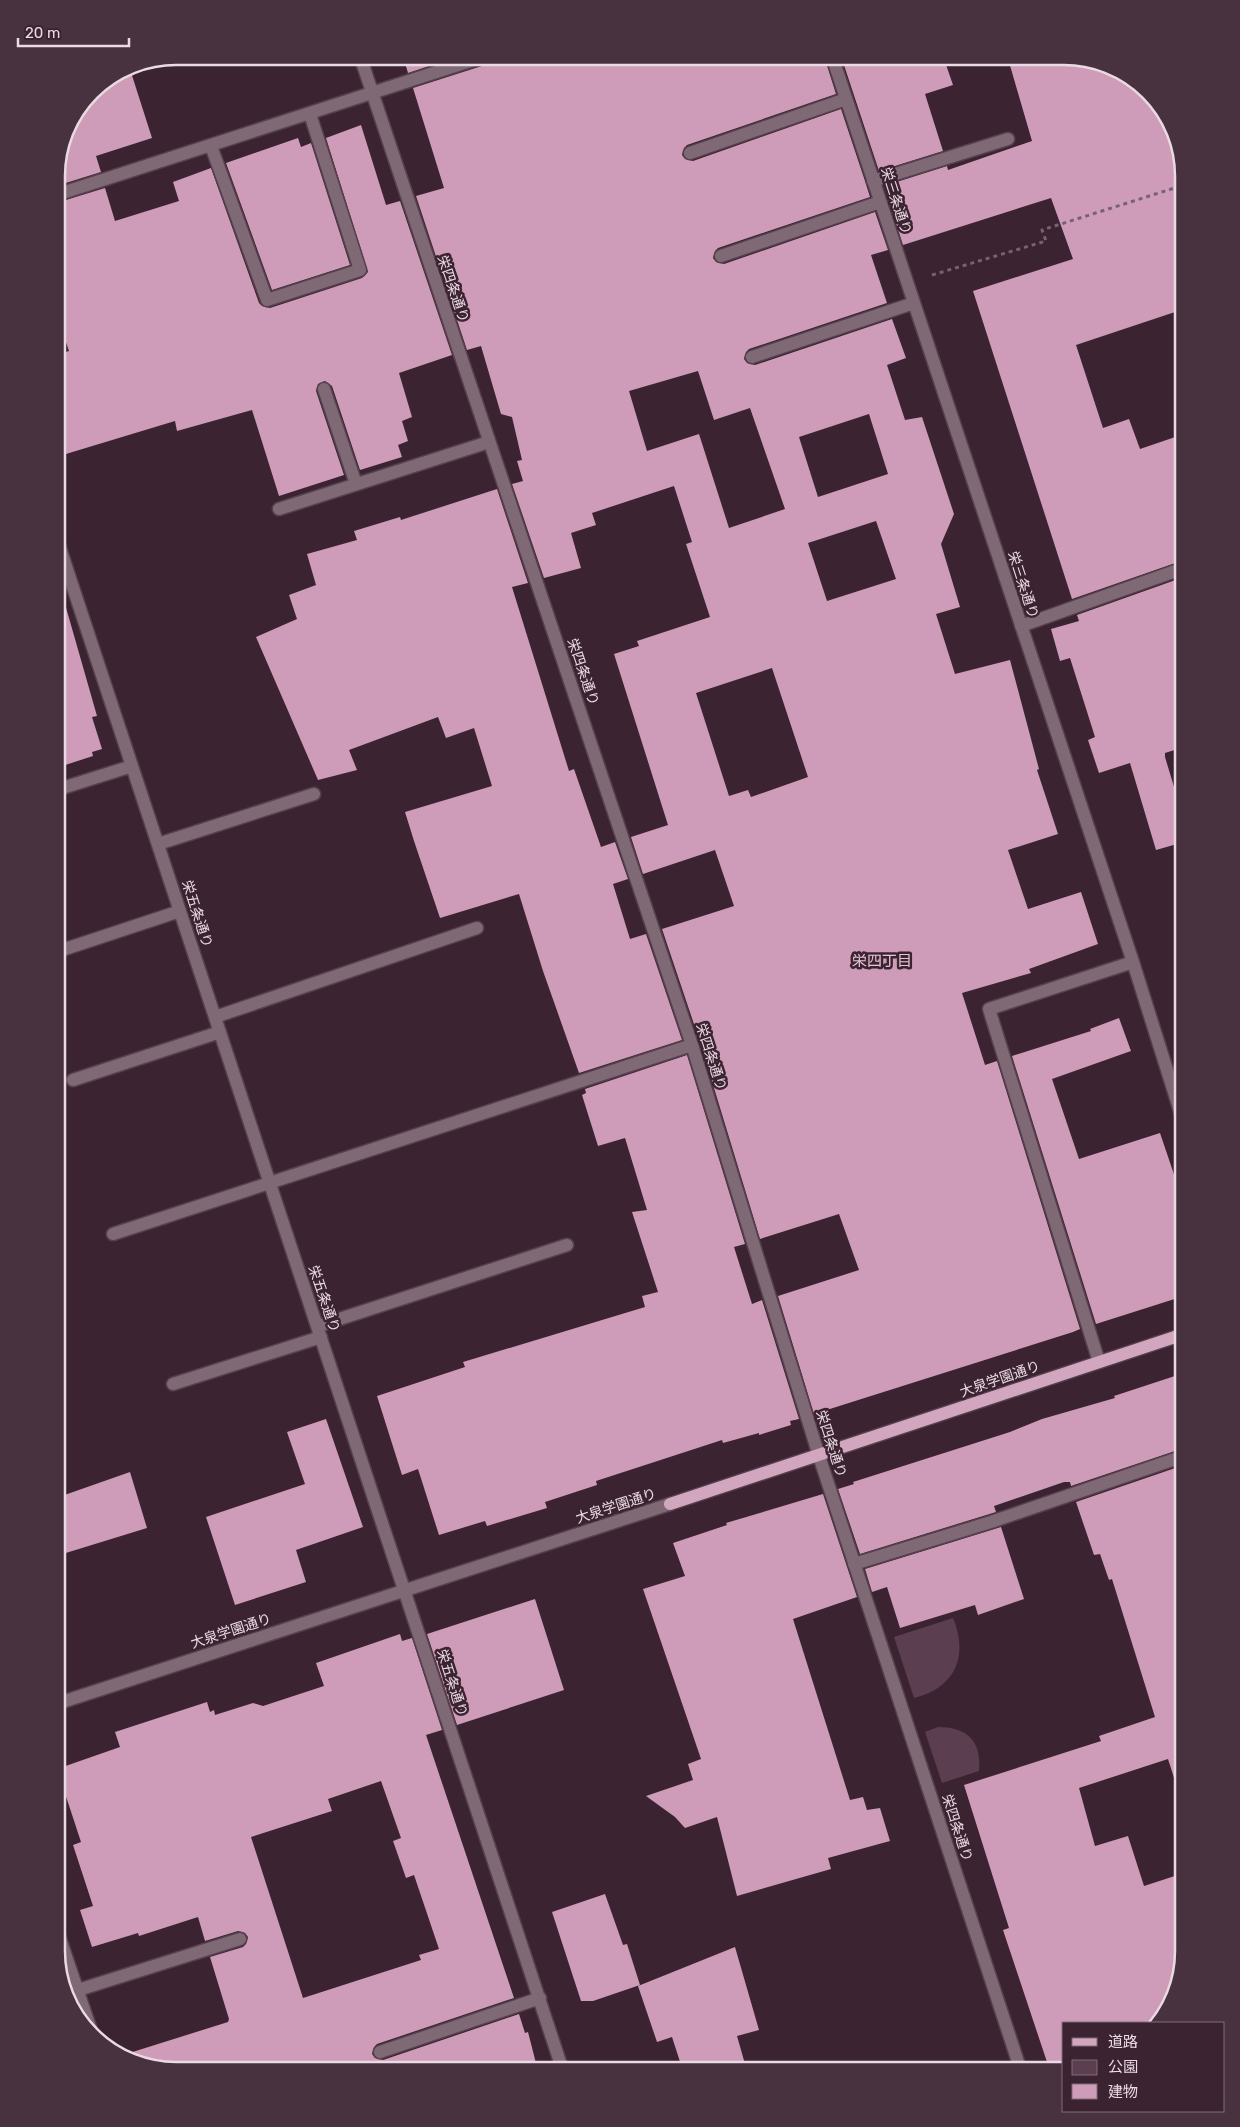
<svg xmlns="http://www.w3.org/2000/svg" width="1240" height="2127" font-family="Rubik,'Noto Sans JP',sans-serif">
	<rect width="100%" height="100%" fill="#3b2331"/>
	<path fill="#5b3e4f" d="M953 1618C969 1656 955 1688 914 1698L894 1637Z
		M938 1727C967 1727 982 1741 979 1771L942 1783 925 1732Z"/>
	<path fill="#ce9cb9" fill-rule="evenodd" d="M403 56H459L408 73Z
		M494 56H515L517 66 549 56H653L656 65 683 56H824L836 94 687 145 684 148 682 155 685 159 693 161 841 109 865 181 870 197 718 248 715 251 713 258 716 262 724 264 875 212 888 250 871 255 887 303 749 349 746 352 744 359 747 363 755 365 892 319 906 358 887 365 905 420 922 417 954 514 941 544 960 607 936 614 955 674 1010 660 1039 769 1037 770 1058 834 1008 850 1028 909 1081 892 1098 944 1029 969 1031 973 962 993 985 1065 997 1061 1080 1329 1073 1332 814 1414 778 1296 859 1270 839 1214 760 1239 700 1042 662 929 734 906 715 850 643 874 631 837 668 825 614 654 639 646 637 641 710 617 686 544 692 542 674 486 592 513 596 525 571 533 581 568 544 578 512 484 523 481 517 461 522 460 512 417 501 414 481 346 467 350 416 196 444 188 413 88 488 64ZM698 371 714 420 750 408 785 509 729 528 699 434 647 451 629 391ZM869 414 888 474 818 497 799 437ZM876 521 896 579 827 601 808 543ZM772 668 808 777 751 797 748 790 729 796 696 693Z
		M841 56H943L953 85 925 94 943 151 879 171Z
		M1029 57H1072L1131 77 1172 123 1184 176V309L1076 345 1103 428 1129 419 1140 449 1184 434V560L1072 599 973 291 1073 259 1051 198 903 245 884 186 947 166 948 170 1032 141 1009 62Z
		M129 66 152 138 96 156 101 172 56 186V168L65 130 92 91Z
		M361 125 386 205 400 201 452 355 399 373 412 417 402 421 408 441 398 445 402 457 360 470 332 386 325 381 318 384 316 391 344 475 279 496 252 410 177 431 175 421 56 457V355L69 351 56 313V203L105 188 115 221 179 201 173 182 211 168 259 303 262 306 270 308 362 278 368 272 326 138Z
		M298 138 301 147 311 143 350 265 272 290 226 163Z
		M497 489 528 583 512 587 569 771 574 769 601 847 615 842 628 879 613 884 630 939 646 934 682 1040 579 1073 543 971 519 894 440 918 414 841 405 812 492 786 474 728 446 738 438 717 349 750 357 770 318 780 256 637 297 619 289 595 316 585 307 554 357 540 354 531 400 517 401 520Z
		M1184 577V747L1165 753V757L1184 820V842L1156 850 1130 763 1099 773 1088 740 1095 737 1070 658 1060 661 1051 629 1079 621 1077 615Z
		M65 604 97 716 92 717 102 749 92 752 93 756 56 768V605Z
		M1119 1018 1131 1051 1052 1079 1079 1159 1160 1133 1184 1204V1296L1096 1324 1012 1056 1091 1031 1090 1029Z
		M687 1055 745 1244 734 1247 752 1304 762 1300 799 1419 790 1421 791 1425 759 1435V1433L723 1443 722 1440 596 1481 597 1485 545 1502 547 1508 487 1526 485 1521 439 1535 418 1469 402 1475 377 1396 465 1367 463 1362 645 1307 642 1296 658 1292 632 1212 647 1210 625 1138 598 1146 582 1095 586 1093 585 1089Z
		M1184 1373V1448L1071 1486 1070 1482H1064L994 1506 996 1512 860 1554 838 1489 854 1484 853 1482 1010 1432 1042 1419 1115 1398 1114 1396Z
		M326 1419 363 1527 296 1550 306 1582 235 1605 206 1517 305 1484 287 1432Z
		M1184 1465V1786L1177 1787 1168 1759 1079 1788 1095 1846 1128 1836 1144 1886 1184 1873V1951L1164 2017 1157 2023H1064V2071H1050L1003 1930 1009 1928 964 1785 1101 1741 1099 1736 1155 1717 1112 1579 1109 1580 1100 1554 1094 1555 1076 1502Z
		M130 1472 147 1528 56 1556V1498Z
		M823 1494 857 1597 793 1619 850 1800 863 1797 867 1810 880 1808 890 1841 828 1858 831 1869 737 1896 717 1817 685 1828 675 1817 646 1796 693 1780 688 1764 701 1759 643 1589 685 1576 673 1543 727 1525 726 1523Z
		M1001 1527 1024 1599 978 1615 975 1605 900 1628 887 1587 872 1592 865 1569Z
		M535 1599 564 1690 457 1725 427 1634Z
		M400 1634 402 1641 412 1638 442 1730 426 1735 514 1998 377 2044 374 2047 372 2054 375 2058 383 2060 519 2014 525 2033 528 2032 538 2071H168L123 2055 228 2022 229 2019 210 1957 243 1947 246 1944 248 1937 245 1933 238 1931 205 1941 198 1917 139 1936 138 1933 92 1947 80 1910 93 1906 73 1845 81 1842 57 1769 120 1747 115 1732 207 1702 210 1712 214 1710 215 1715 253 1703 263 1706 324 1686 316 1663ZM381 1781 401 1838 393 1841 406 1878 414 1875 439 1949 419 1955 421 1960 303 1998 251 1837 332 1811 328 1799Z
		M605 1894 623 1945 627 1944 640 1985 593 2001H581L552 1912Z
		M735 1947 759 2030 737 2036 747 2071H683L672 2037 657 2042 638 1986Z"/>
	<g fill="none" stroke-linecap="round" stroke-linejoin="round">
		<g stroke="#57404d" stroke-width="15">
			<path id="minor" d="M360 56 692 1045 819 1456 1021 2071
				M832 56 1133 962 1184 1124
				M211 146 267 300 360 270 310 114
				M690 153 846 99
				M873 181 1008 139
				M56 195 486 56
				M721 256 880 202
				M752 357 914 303
				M324 389 356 484
				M279 509 489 442
				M56 536 563 2071
				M1021 626 1184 568
				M56 790 132 766
				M158 844 314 794
				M56 952 180 911
				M215 1017 477 928
				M73 1080 220 1032
				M113 1234 692 1045
				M318 1326 567 1245
				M1099 1362 989 1009 1133 962
				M173 1384 321 1337
				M854 1564 991 1522 1184 1456
				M56 1704 670 1504
				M56 1927 91 2030
				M78 1990 240 1939
				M380 2052 540 1998"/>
		</g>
		<g stroke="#57404d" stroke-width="15">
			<path id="major" d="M670 1504 1184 1334"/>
		</g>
		<path stroke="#78626f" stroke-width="3" stroke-dasharray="4 4" stroke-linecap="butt" d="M932 275 1046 241 1042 230 1184 185"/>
		<use href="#minor" stroke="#7f6975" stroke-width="12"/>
		<use href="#major" stroke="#d2a6bf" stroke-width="12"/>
	</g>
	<g text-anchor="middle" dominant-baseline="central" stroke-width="5" stroke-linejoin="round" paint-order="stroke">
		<g font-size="14" fill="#eadae3" stroke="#3b2331">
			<text transform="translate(896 201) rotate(72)">栄三条通り</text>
			<text transform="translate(453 289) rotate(71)">栄四条通り</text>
			<text transform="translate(1023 585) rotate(72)">栄三条通り</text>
			<text transform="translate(583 672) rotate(71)">栄四条通り</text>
			<text transform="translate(197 914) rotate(72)">栄五条通り</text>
			<text transform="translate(711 1057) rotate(72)">栄四条通り</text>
			<text transform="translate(324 1299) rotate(71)">栄五条通り</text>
			<text transform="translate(1000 1379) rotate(-19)">大泉学園通り</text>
			<text transform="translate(831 1444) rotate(72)">栄四条通り</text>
			<text transform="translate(616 1506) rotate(-18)">大泉学園通り</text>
			<text transform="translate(231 1631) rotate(-18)">大泉学園通り</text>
			<text transform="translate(452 1683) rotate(72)">栄五条通り</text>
			<text transform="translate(957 1828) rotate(72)">栄四条通り</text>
		</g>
		<g font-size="15" fill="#e5c4d6" stroke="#3b2331">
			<text x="882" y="961">栄四丁目</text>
		</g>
	</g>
	<path d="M0 0H1240V2127H0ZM176 65H1064A111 111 0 0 1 1175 176V1951A111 111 0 0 1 1064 2062H176A111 111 0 0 1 65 1951V176A111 111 0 0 1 176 65Z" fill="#49323f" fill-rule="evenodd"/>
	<path fill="none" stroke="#eadae3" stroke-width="2.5" d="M176 65H1064A111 111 0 0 1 1175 176V1951A111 111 0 0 1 1064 2062H176A111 111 0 0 1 65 1951V176A111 111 0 0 1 176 65Z"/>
	<rect x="1062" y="2022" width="162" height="90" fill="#3b2331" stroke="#816c78"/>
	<rect x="1072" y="2038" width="25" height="8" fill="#d2a6bf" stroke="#816c78"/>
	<text x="1108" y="2047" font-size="15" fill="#eadae3">道路</text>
	<rect x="1072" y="2060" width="25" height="15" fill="#5b3e4f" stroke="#816c78"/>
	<text x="1108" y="2072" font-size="15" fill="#eadae3">公園</text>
	<rect x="1072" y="2084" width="25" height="15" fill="#ce9cb9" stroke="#816c78"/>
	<text x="1108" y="2097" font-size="15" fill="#eadae3">建物</text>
	<path d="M18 38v8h111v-8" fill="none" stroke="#eadae3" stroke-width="2.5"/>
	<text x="25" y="38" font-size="15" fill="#eadae3" stroke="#3b2331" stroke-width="4" paint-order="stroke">20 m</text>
</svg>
